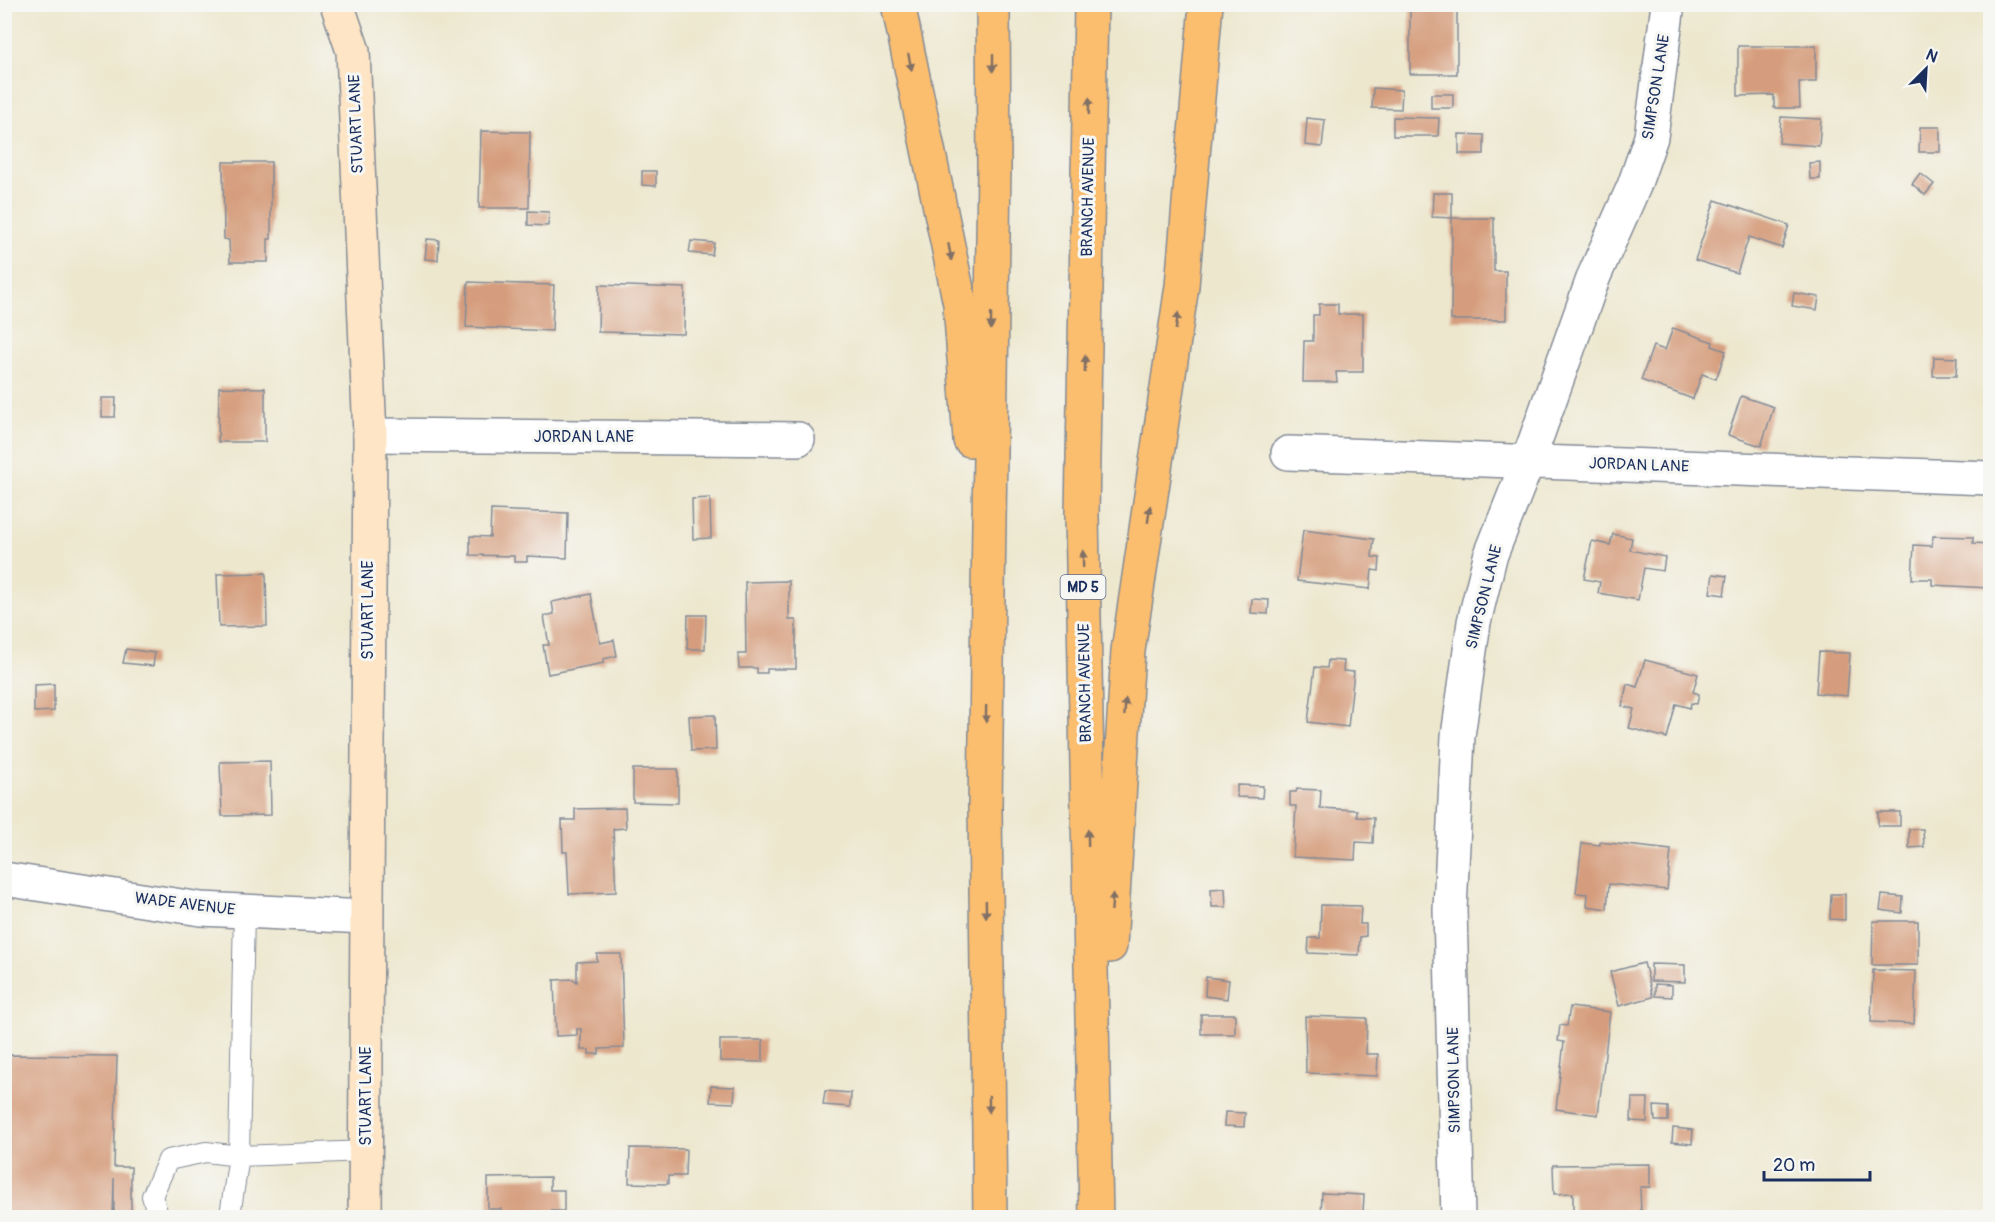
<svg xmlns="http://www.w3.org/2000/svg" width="1995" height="1222" font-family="Pangolin,sans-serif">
	<rect width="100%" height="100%" fill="#f6f6f2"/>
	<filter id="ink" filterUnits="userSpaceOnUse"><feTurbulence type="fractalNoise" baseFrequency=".0167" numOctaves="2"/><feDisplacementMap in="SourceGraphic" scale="12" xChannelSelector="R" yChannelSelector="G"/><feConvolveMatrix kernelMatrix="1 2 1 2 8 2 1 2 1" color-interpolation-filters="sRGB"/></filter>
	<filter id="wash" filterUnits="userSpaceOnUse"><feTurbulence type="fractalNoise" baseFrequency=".008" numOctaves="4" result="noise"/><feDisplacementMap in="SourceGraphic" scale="24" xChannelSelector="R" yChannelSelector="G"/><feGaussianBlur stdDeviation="1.35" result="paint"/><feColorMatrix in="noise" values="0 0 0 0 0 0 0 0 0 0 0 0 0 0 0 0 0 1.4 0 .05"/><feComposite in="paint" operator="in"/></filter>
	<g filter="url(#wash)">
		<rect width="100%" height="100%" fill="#ede7ce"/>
		<g id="blocks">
			<path fill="#d59d7d" d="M1410 4H1457V74H1410Z
				M1738 46H1816V82H1799L1800 108H1774V95L1738 96Z
				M1373 88 1402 90 1401 109 1372 108Z
				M1431 94H1453V108H1431Z
				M1393 117 1439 118 1438 136H1393Z
				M1781 117 1821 119 1819 146 1779 143Z
				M1307 118 1325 120 1322 147 1305 145Z
				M1920 127H1940V152H1919Z
				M481 131 530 132 529 208H479Z
				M1459 134 1484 135V154H1459Z
				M223 162H271V239H268V262H230L229 240 224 239Z
				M1820 162V179H1810L1809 163Z
				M642 171H656V186L642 185Z
				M1920 173 1934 184 1925 195 1912 184Z
				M1433 193H1452V218L1432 217Z
				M1715 200 1789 225 1782 248 1749 237 1737 273 1695 260Z
				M528 211 549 212 548 226 528 225Z
				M1452 218H1494V271H1506V320H1451Z
				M427 239 439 240 438 260 425 259Z
				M691 241 714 243 712 255 689 253Z
				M468 282 554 285 552 331 466 327Z
				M599 285 685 288 684 334 598 332Z
				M1794 293 1819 297 1817 310 1792 306Z
				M1319 304H1338V314H1363V372H1336L1337 382H1303L1304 341H1313V315H1319Z
				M1673 328 1713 342 1712 346 1726 351 1716 379 1702 374 1693 399 1641 380 1653 346 1665 350Z
				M1934 357 1957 358 1956 376H1933Z
				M219 387 265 388V442H218Z
				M1741 396 1774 407 1761 446 1728 435Z
				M102 398H116L115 417H102Z
				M710 498 711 538 693 539 692 499Z
				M491 510 568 513 567 558 527 556V562H514V556L470 555V536L490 537Z
				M1303 530 1374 539 1372 557 1380 558 1379 571 1372 570 1370 589 1297 581Z
				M1613 534 1632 538 1630 550 1665 557 1663 571 1644 568 1638 600 1598 593 1600 582 1584 579 1592 541 1610 545Z
				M1933 536 1973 537V543L1990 544V588L1932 585V579H1912L1914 545 1932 546Z
				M266 573 267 626 219 627 217 574Z
				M1713 574 1727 576 1724 595 1710 593Z
				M789 581V620H796V669H767V673H757V668H739L738 654H746L745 582Z
				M591 594 600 643 614 640 617 656 603 659 604 663 548 674 543 645H549L544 616 554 614 552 602Z
				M1252 599 1269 600 1268 614 1251 613Z
				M688 615H706L705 649H687Z
				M126 649 155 653 153 666 123 663Z
				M1819 652 1850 653 1847 696 1816 693Z
				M1328 660 1344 661 1343 671 1354 672 1348 727 1308 722 1315 667 1327 668Z
				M1645 660 1698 674 1693 692 1699 694 1697 704 1691 703 1690 708 1676 704 1667 738 1629 728 1634 709 1622 706 1627 684 1637 687Z
				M54 684V711L34 712V685Z
				M715 715 716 750 691 751 689 716Z
				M270 761 271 815 222 816 220 762Z
				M633 769H678V803L633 802Z
				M1237 785 1263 786 1262 798 1237 797Z
				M1297 789 1321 790 1320 808 1357 810V817L1374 818 1373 843 1356 842 1355 860 1293 857 1296 806H1290V792H1296Z
				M625 808 626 828 613 829 616 892 569 894 567 852H563L562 820H575V809Z
				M1878 812H1900V826H1878Z
				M1909 829H1923L1924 847 1909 848Z
				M1600 842 1671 850 1667 890 1609 884 1607 909 1587 906 1588 894 1576 893 1582 843 1600 845Z
				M1225 888 1226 907H1212L1211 889Z
				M1831 894H1845V920L1830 919Z
				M1882 895 1903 897 1902 913 1880 910Z
				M1321 905 1361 906 1360 924H1366V936L1360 937 1359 955 1308 953 1309 938H1320Z
				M1873 921H1918V965H1872Z
				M597 954H621L624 1048 599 1049V1054H589V1050H581V1029H577V1035L556 1036 554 980 573 979 577 982V962L597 961Z
				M1644 963 1653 997 1619 1006 1610 972Z
				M1651 964 1685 965V982L1651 981Z
				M1873 970 1916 971 1914 1024 1871 1022Z
				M1206 977 1229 980 1227 999 1205 996Z
				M1655 984 1672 985V997L1655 996Z
				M1570 1007 1610 1012 1598 1115 1556 1109 1564 1042 1558 1041 1560 1025 1567 1026Z
				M1201 1014H1235V1034H1201Z
				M1305 1016 1367 1018 1366 1054H1378L1377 1076 1306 1073Z
				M720 1040H763V1062L720 1061Z
				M5 1055 117 1056 114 1167H131V1218H114V1178L113 1218H5Z
				M711 1086 735 1087 734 1103 710 1102Z
				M825 1091 851 1093 850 1107 823 1105Z
				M1632 1098H1648L1647 1122 1631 1121Z
				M1654 1106 1668 1107V1121H1655Z
				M1225 1112 1245 1113 1244 1127 1224 1126Z
				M1673 1128 1693 1130 1692 1144 1672 1142Z
				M630 1148 686 1149 685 1176H668V1184L629 1183Z
				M1650 1164V1187H1640L1641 1215 1573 1218V1193L1554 1194 1553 1165Z
				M550 1177V1190H564V1211H551V1218H501V1209H488V1178Z
				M1322 1193 1364 1195 1363 1212H1371L1370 1218H1321Z"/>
		</g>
	</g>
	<g filter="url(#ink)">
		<use href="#blocks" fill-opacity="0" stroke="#848b96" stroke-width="1.5"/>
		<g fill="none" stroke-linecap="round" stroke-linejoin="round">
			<g stroke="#848b96" stroke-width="22">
				<path id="lane" d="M159 1218 152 1196 168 1160 206 1152 239 1156 366 1151
					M226 1218 230 1215 239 1156 244 911"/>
			</g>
			<g stroke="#848b96" stroke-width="36">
				<path id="street" d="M370 435 798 439
					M1288 453 1990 478
					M4 879 201 909 366 917
					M1458 1218 1450 910 1458 736 1474 622 1490 557 1528 461 1594 276 1634 186 1651 137 1668 4"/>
			</g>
			<g stroke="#848b96" stroke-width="36">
				<path id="secondary" d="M337 4 353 51 370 435 365 1218"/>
			</g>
			<g stroke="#848b96" stroke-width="36">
				<path id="highway" d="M898 4 960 304 970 440
					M1091 4 1082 515 1096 1218
					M1110 946 1128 651 1182 286 1206 4
					M990 1218 985 807 994 167 993 4"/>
			</g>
			<use href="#lane" stroke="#fff" stroke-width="20"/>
			<use href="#street" stroke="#fff" stroke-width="33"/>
			<use href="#secondary" stroke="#fde5c5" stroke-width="33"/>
			<use href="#highway" stroke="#fbbd6e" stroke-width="33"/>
		</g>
		<defs><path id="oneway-solid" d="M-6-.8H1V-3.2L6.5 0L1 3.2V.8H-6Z" transform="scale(1.5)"/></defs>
		<g fill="#806f65">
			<use href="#oneway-solid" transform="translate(910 62) rotate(78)"/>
			<use href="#oneway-solid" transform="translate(993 63) rotate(90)"/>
			<use href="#oneway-solid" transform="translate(1089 106) rotate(-89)"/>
			<use href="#oneway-solid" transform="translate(950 252) rotate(79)"/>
			<use href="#oneway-solid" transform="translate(991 321) rotate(91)"/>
			<use href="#oneway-solid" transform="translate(1177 321) rotate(-82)"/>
			<use href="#oneway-solid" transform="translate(1085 364) rotate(-89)"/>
			<use href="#oneway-solid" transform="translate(1149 514) rotate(-82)"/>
			<use href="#oneway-solid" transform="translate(1083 559) rotate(-91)"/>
			<use href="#oneway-solid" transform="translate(1125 707) rotate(-86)"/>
			<use href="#oneway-solid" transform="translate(986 714) rotate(91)"/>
			<use href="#oneway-solid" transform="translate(1088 838) rotate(-91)"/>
			<use href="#oneway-solid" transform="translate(1112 902) rotate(-86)"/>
			<use href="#oneway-solid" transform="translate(986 909) rotate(89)"/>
			<use href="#oneway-solid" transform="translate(989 1104) rotate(89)"/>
		</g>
	</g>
	<g text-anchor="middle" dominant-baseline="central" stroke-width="6" stroke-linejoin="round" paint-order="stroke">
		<rect fill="#f6f6f2" stroke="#5d6b8a" stroke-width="1.5" x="1060.5" y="575" width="45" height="24" rx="4.5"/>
		<g font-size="15" font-weight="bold" fill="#1b2f5e">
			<text x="1083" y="587">MD 5</text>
		</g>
		<g font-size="16" fill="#1b2f5e" stroke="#f6f6f2">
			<text transform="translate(1656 87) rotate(-81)">SIMPSON LANE</text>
			<text transform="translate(356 124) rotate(-92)">STUART LANE</text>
			<text transform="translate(1088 197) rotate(-89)">BRANCH AVENUE</text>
			<text x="584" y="437">JORDAN LANE</text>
			<text transform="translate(1639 465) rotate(2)">JORDAN LANE</text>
			<text transform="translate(1484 597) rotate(-76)">SIMPSON LANE</text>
			<text transform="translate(368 610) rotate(-90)">STUART LANE</text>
			<text transform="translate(1085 683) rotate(-91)">BRANCH AVENUE</text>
			<text transform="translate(185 904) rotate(7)">WADE AVENUE</text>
			<text transform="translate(1454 1080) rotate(-91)">SIMPSON LANE</text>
			<text transform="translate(366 1096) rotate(-90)">STUART LANE</text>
		</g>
	</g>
	<rect width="1995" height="1222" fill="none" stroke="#f6f6f2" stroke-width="24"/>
	<g transform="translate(1926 69) rotate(24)" stroke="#f6f6f2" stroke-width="4.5" paint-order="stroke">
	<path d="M0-4.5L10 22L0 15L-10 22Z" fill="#1b2f5e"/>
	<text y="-9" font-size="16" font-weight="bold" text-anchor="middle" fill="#1b2f5e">N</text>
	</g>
	<path d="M1764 1171v9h106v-9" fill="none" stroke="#1b2f5e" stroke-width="3"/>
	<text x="1773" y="1171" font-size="18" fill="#1b2f5e" stroke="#f6f6f2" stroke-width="4.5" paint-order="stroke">20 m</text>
</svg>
